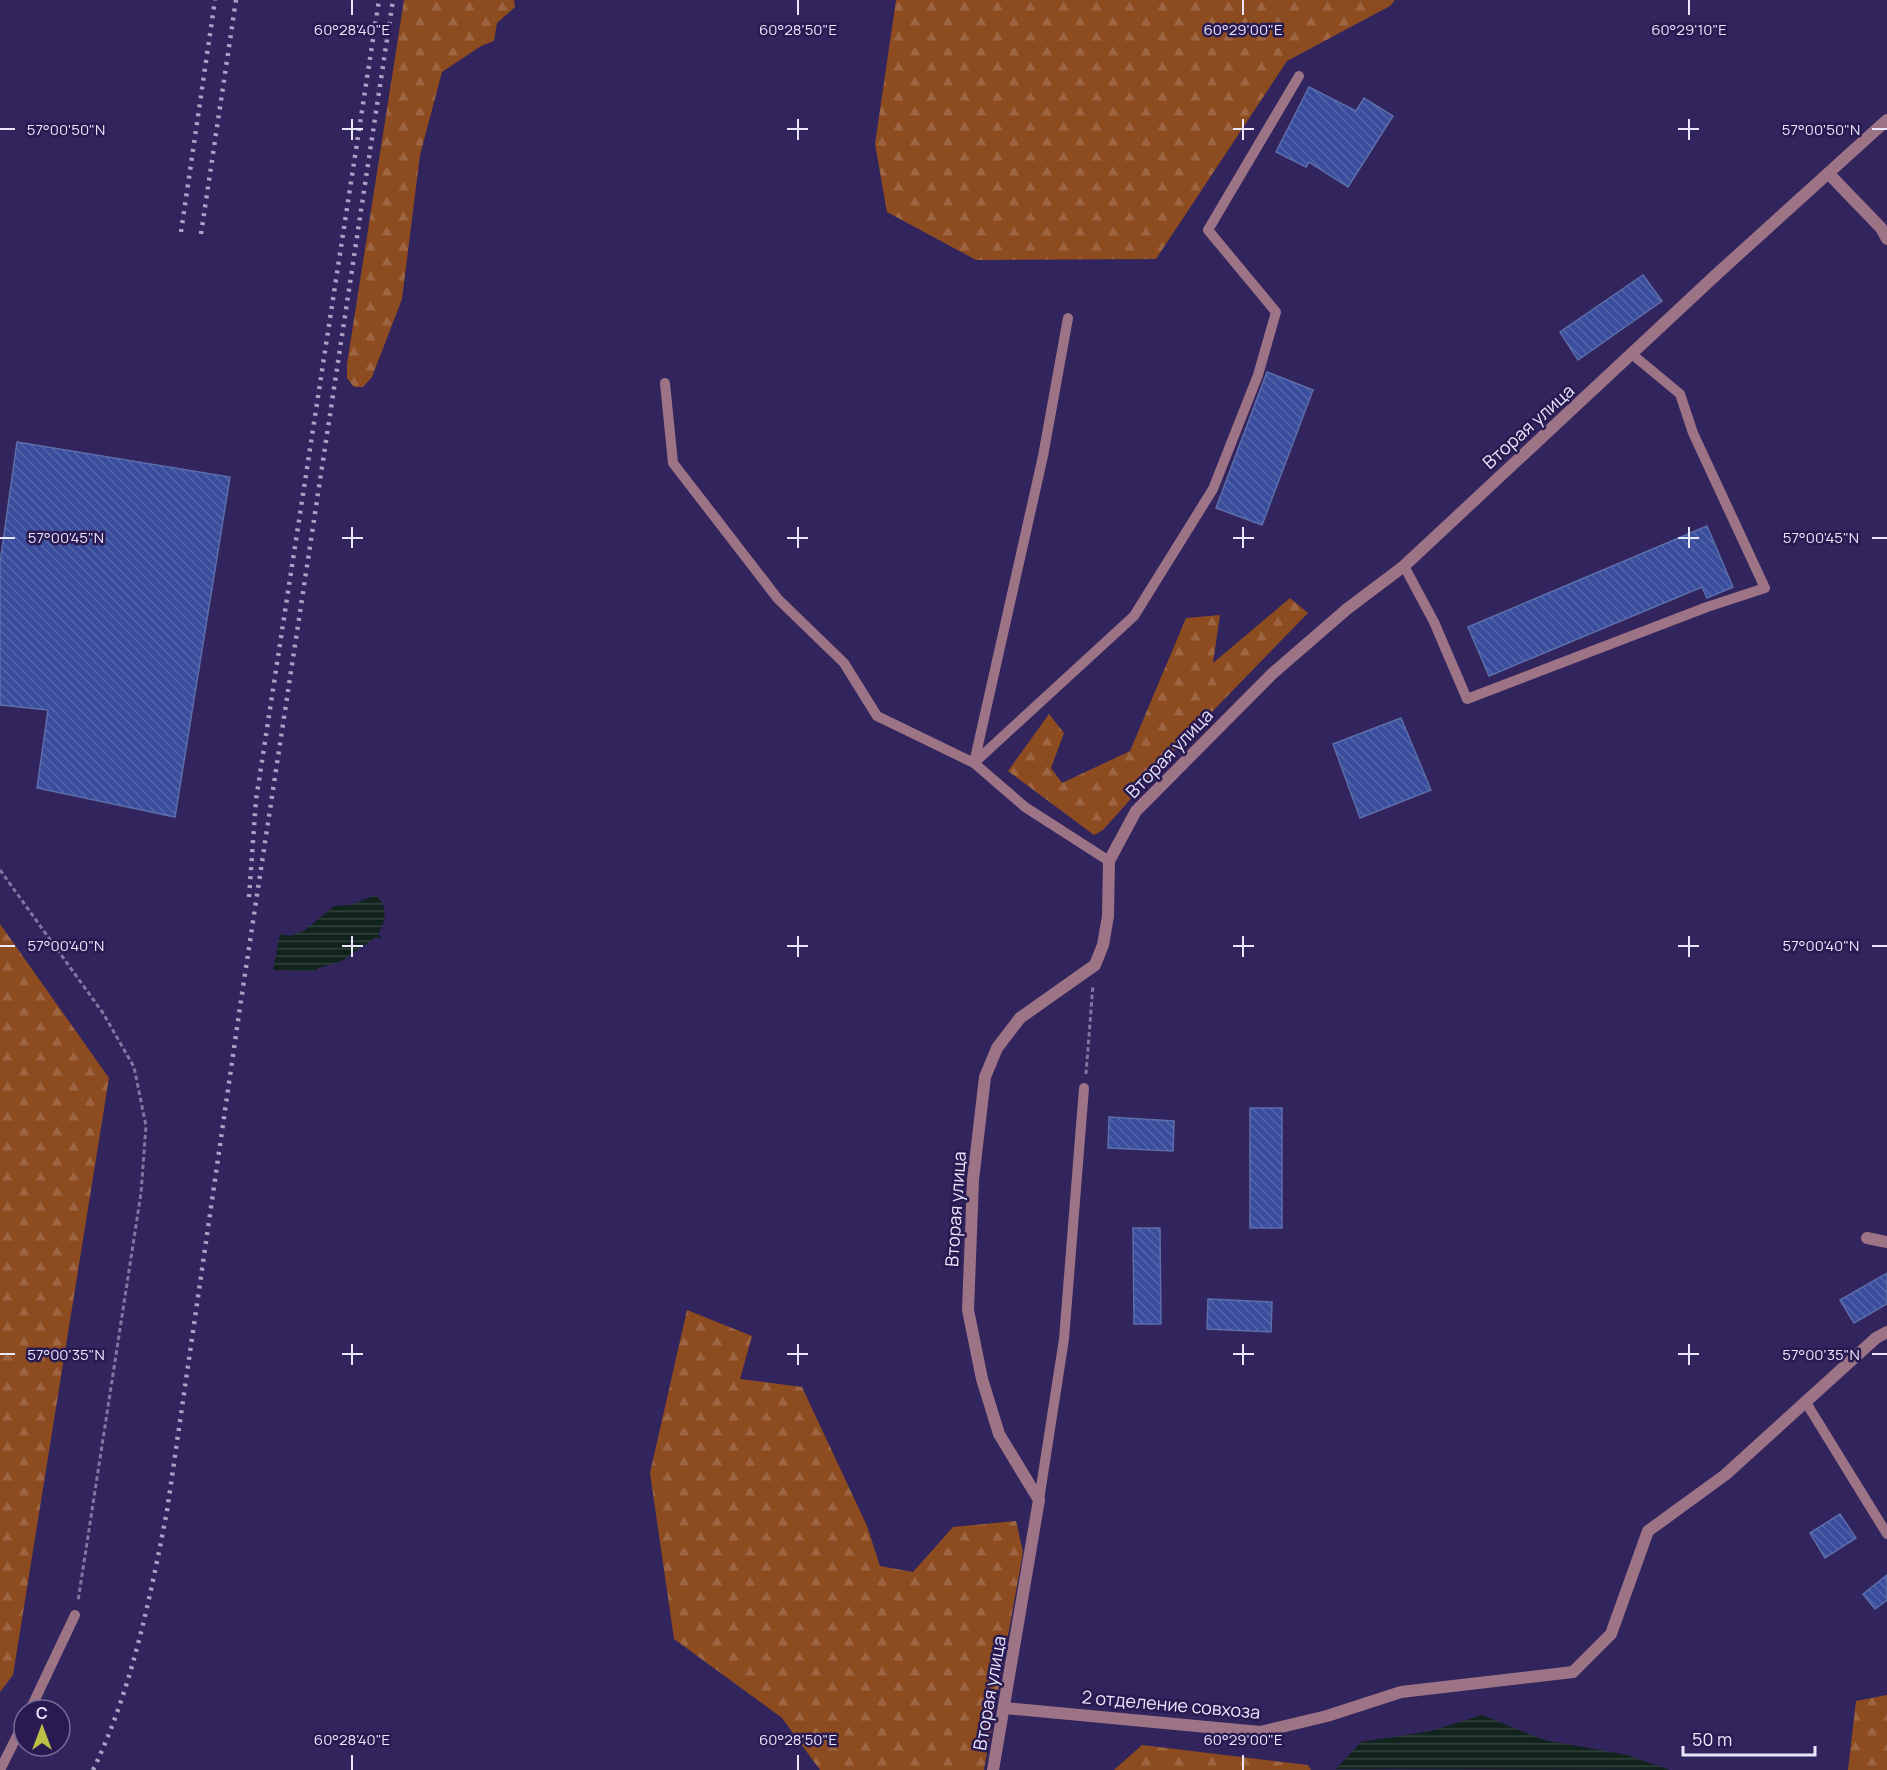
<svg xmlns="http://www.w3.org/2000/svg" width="1887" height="1770" font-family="Manrope,sans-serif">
	<defs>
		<pattern id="forest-firs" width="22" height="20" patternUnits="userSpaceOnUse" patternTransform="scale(1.5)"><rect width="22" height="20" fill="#8d4b20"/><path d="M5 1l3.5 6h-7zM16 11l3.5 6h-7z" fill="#9d6541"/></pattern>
		<pattern id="water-rules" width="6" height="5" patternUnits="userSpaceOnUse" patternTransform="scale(1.5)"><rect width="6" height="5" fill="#11231d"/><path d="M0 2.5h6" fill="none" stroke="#34433f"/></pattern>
		<pattern id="building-back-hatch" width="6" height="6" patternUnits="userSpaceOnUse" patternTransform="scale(1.5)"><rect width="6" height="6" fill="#3a4c9c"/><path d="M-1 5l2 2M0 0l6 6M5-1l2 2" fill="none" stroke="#5666ab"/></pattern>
	</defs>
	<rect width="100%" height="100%" fill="#32245d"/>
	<path fill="url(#forest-firs)" d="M404 0H514L515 7 497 23 494 41 481 46 442 72 420 155 402 299 372 377 363 387H354L347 378V364Z
		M896 0H1395L1390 6 1287 61 1156 259 976 260 887 212 875 144Z
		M1290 598 1308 613 1169 756 1103 830 1094 835 1008 771 1049 714 1064 733 1051 768 1062 783 1130 751 1186 618 1220 615 1213 663Z
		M0 924 109 1078 13 1675 0 1692Z
		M687 1310 752 1336 740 1379 802 1387 867 1526 880 1566 913 1572 953 1527 1016 1521 1023 1552 984 1770H820L782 1718 674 1639 650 1473Z
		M1887 1695V1770H1848L1856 1701Z
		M1142 1745 1308 1765 1311 1770H1114Z"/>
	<path fill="url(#water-rules)" d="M373 896 378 897C388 909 386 921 378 934L382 939 376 937 340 962 318 968 316 971 273 970 280 934 291 936 305 930 334 906 350 905Z
		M1482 1715 1544 1740 1627 1755 1670 1770 1336 1769 1361 1742 1431 1731Z"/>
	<path fill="url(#building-back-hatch)" stroke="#5c6eaa" stroke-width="1.5" d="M1309 87 1356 111 1364 98 1393 116 1348 187 1309 162 1306 167 1276 152Z
		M1643 275 1662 301 1578 360 1560 332Z
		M1267 372 1313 390 1262 525 1216 508Z
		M17 442 230 477 175 817 37 788 48 710 0 705V563Z
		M1707 526 1733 587 1707 598 1702 587 1489 676 1468 627Z
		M1401 718 1431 790 1360 818 1333 744Z
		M1250 1108H1282V1228H1250Z
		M1109 1117 1174 1121 1173 1151 1108 1148Z
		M1133 1228H1160L1161 1324H1134Z
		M1887 1273V1304L1854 1323 1840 1300Z
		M1208 1299 1272 1302 1271 1332 1207 1329Z
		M1840 1514 1856 1538 1825 1558 1810 1533Z
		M1887 1575V1600L1875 1609 1863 1594Z"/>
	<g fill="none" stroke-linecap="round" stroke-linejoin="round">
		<path stroke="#8077a1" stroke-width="3" stroke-dasharray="4.5 3" stroke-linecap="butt" d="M0 870 103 1013 134 1067 146 1126 141 1193 78 1601
			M1086 1074 1093 985"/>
		<path stroke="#9d7386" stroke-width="10" d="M1068 318 1043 456 974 763 1134 616 1213 489 1258 375 1276 312 1208 230 1299 76
			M665 383 673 463 778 599 844 663 877 716 974 763 1025 807 1109 861
			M1404 566 1434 622 1467 699 1707 607 1765 588 1693 433 1680 394 1633 355
			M1805 1401 1887 1534
			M1039 1500 1064 1339 1084 1088
			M30 1710 75 1615
			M0 1770 24 1722"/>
		<path stroke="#9d7386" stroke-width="12" d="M1829 174 1881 228 1887 239
			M1867 1238 1887 1242
			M1005 1708 1260 1732 1327 1716 1401 1692 1573 1672 1611 1634 1648 1531 1725 1475 1876 1338 1887 1332"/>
		<path stroke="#9d7386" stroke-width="12" d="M993 1770 1039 1500 999 1434 982 1379 968 1310 973 1180 985 1077 997 1048 1020 1018 1095 965 1103 945 1108 916 1109 861 1136 811 1272 674 1347 609 1404 566 1718 273 1887 120"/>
		<path stroke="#a8a2c4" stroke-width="4.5" stroke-dasharray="3 6" stroke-linecap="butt" d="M181 232 215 0
			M201 234 236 0
			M249 897 256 800 379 0
			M93 1770C132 1690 150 1598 167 1511L240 1007 393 0"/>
	</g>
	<path fill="none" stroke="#e9e7fc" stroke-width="2" d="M352 0V15M798 0V15M1243 0V15M1689 0V15M352 119V140M798 119V140M1243 119V140M1689 119V140M0 129H15M342 129H363M787 129H808M1233 129H1254M1678 129H1699M1872 129H1887M352 527V548M798 527V548M1243 527V548M1689 527V548M0 538H15M342 538H363M787 538H808M1233 538H1254M1678 538H1699M1872 538H1887M352 936V957M798 936V957M1243 936V957M1689 936V957M0 946H15M342 946H363M787 946H808M1233 946H1254M1678 946H1699M1872 946H1887M352 1344V1365M798 1344V1365M1243 1344V1365M1689 1344V1365M0 1354H15M342 1354H363M787 1354H808M1233 1354H1254M1678 1354H1699M1872 1354H1887M352 1755V1770M798 1755V1770M1243 1755V1770"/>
	<g text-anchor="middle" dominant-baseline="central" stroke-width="5" stroke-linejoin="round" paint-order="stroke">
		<g font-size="18" fill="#e9e7fc" stroke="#291a51">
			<text transform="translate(1528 426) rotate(-42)">Вторая улица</text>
			<text transform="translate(1169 753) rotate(-46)">Вторая улица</text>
			<text transform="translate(955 1209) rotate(-86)">Вторая улица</text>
			<text transform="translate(989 1693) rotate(-80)">Вторая улица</text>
			<text transform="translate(1171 1704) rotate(5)">2 отделение совхоза</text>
		</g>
	</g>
	<g font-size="15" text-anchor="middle" fill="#e9e7fc" stroke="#291a51" stroke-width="5" stroke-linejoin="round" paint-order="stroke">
		<text x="352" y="35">60°28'40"E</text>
		<text x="798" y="35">60°28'50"E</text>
		<text x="1243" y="35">60°29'00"E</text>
		<text x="1689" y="35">60°29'10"E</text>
		<text x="66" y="135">57°00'50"N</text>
		<text x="1821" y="135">57°00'50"N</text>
		<text x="66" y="543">57°00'45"N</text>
		<text x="1821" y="543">57°00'45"N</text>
		<text x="66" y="951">57°00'40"N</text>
		<text x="1821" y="951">57°00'40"N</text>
		<text x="66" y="1360">57°00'35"N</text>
		<text x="1821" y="1360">57°00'35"N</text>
		<text x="352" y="1745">60°28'40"E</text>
		<text x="798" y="1745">60°28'50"E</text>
		<text x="1243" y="1745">60°29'00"E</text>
	</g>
	<g transform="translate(42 1728)"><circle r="28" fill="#291a51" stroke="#766c95" stroke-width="1.5"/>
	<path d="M0-4.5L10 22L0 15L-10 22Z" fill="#bcbf44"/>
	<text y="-9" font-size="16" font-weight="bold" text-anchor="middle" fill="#e9e7fc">С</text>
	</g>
	<path d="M1683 1746v9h132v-9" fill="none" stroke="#e9e7fc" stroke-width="3"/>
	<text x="1692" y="1746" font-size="18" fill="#e9e7fc" stroke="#291a51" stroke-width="4.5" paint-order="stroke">50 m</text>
</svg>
